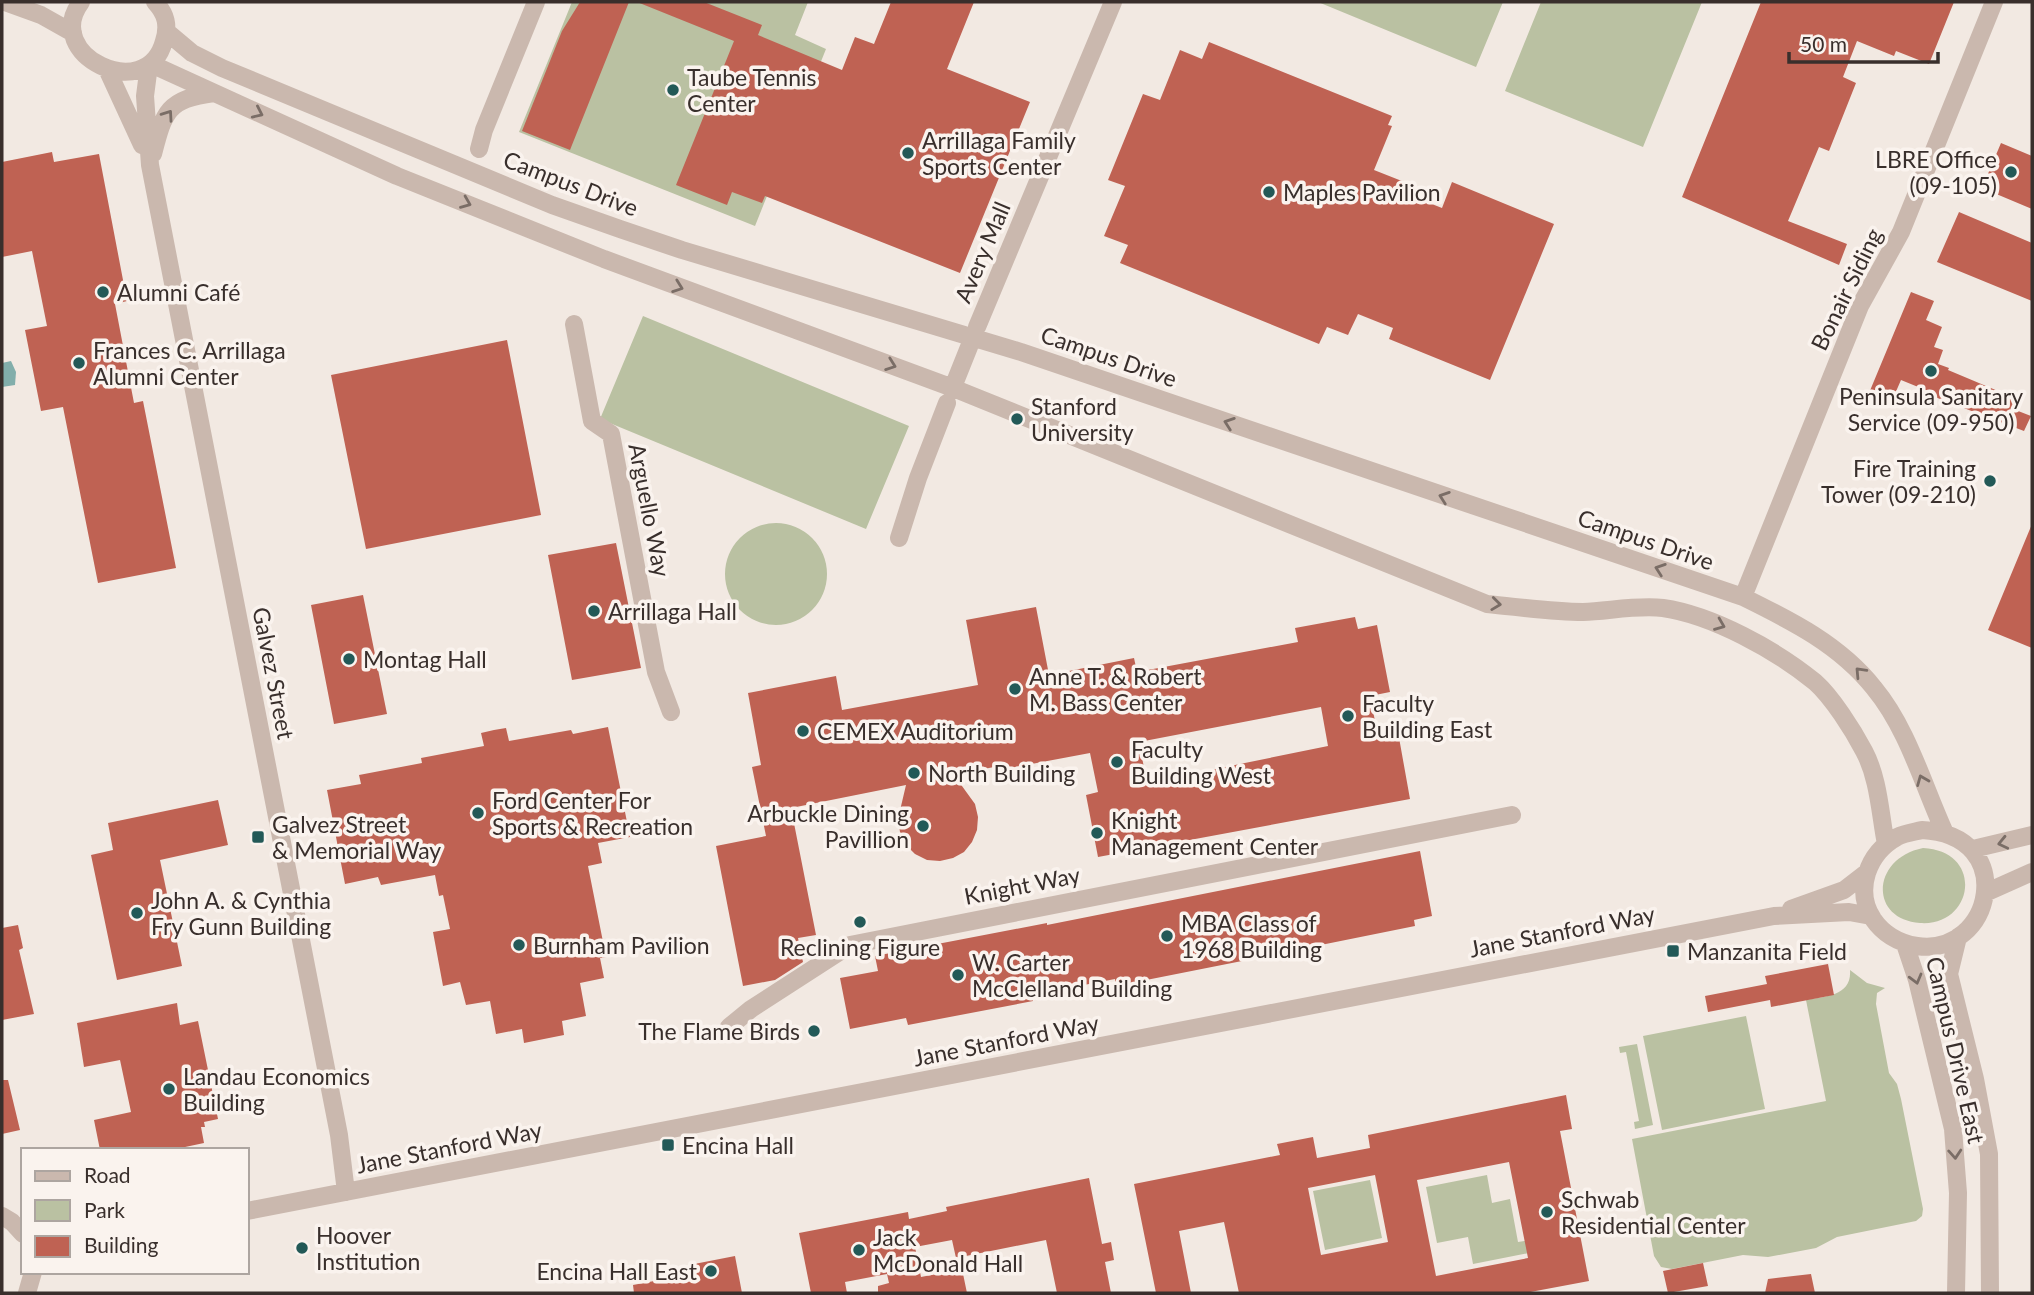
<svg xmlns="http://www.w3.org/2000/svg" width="2034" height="1295" font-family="Lato,sans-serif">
	<rect width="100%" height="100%" fill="#f2e9e2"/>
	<path fill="#bac1a2" d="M572 2H808L795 35 826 49 755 226 519 132Z
		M1318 2H1503L1476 67Z
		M1541 2H1702L1643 147 1505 91Z
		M643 316 909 426 866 529 600 419Z
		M725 574a51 51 0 1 1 102 0a51 51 0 1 1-102 0Z
		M1923 848C1985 851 1974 927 1920 923 1868 919 1872 858 1923 848Z
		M1850 970 1867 983 1885 988 1877 993 1876 1004 1889 1073 1897 1084 1901 1099 1923 1209 1922 1216 1916 1221 1837 1237 1816 1248 1768 1257 1743 1255 1672 1269 1661 1267 1654 1256 1632 1139 1826 1101 1806 1000C1826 996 1852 996 1850 970Z
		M1746 1016 1765 1109 1662 1130 1643 1036Z
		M1637 1044 1653 1125 1635 1129 1634 1122 1639 1121 1626 1052 1620 1053 1619 1047Z
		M1487 1175 1492 1203 1510 1199 1518 1242 1536 1239 1539 1251 1473 1264 1468 1237 1437 1243 1426 1187Z
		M1370 1180 1382 1238 1325 1250 1313 1191Z"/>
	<path fill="#82aeab" d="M11 361 16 372 15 385 2 387V363Z"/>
	<path fill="#bf6253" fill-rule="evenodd" d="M580 2H629L570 150 522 131 562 31Z
		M637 2H704L762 25 758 35 842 70 855 37 874 44 891 2H974L947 69 1030 102 960 273 765 196 762 203 732 192 727 205 676 185 734 41Z
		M1761 2H1954L1929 64 1896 51 1894 56 1857 41 1843 77 1856 83 1829 151 1819 147 1788 221 1847 244 1839 265 1682 197Z
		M1209 42 1392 116 1388 125 1392 126 1374 170 1417 187 1414 197 1442 208 1452 182 1554 224 1490 380 1389 339 1393 328 1358 314 1348 335 1327 327 1319 344 1120 263 1128 245 1104 236 1125 186 1108 180 1143 94 1160 100 1180 50 1202 59Z
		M2001 143 2032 156V209L1982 188Z
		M52 152 54 162 99 154 127 301 115 304 134 403 143 401 176 568 98 583 63 407 41 411 25 330 47 326 32 251 2 257V162Z
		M1959 212 2032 243V301L1937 262Z
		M1911 292 1934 301 1926 320 1942 327 1934 347 1943 350 1938 364 1949 368 1948 370 2017 399 2013 409 2031 416 2024 431 1927 394 1928 391 1901 380 1891 403 1869 393Z
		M507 340 541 515 366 549 331 375Z
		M2032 524V648L1988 630Z
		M616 543 641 668 572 680 548 555Z
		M363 595 387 714 334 724 311 605Z
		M1036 607 1049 675 1134 658 1137 672 1298 642 1295 628 1355 617 1358 629 1377 625 1390 692 1370 696 1378 736 1398 732 1410 799 1098 857 1086 795 1098 792 1090 753 994 771V767L954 775 975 804 978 817 977 830 972 842 964 852 953 858 940 861 927 860 915 854 905 844 900 832 898 819 906 785 791 808 816 935 798 938 803 962 775 980 743 986 716 846 766 836 752 767 761 765 748 693 836 676 842 710 978 685 966 620ZM1321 707 1328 746 1147 783 1139 742Z
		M608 727 630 837 598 843 602 863 588 866 606 957 600 958 604 978 580 983 586 1016 562 1021 564 1035 524 1043 522 1029 496 1034 490 1001 466 1005 460 982 443 986 433 932 450 929 443 895 439 896 435 875 381 885 378 877 345 884 327 790 361 784 359 775 422 763 421 758 484 746 481 733 494 730 506 728 509 741 571 730 573 734Z
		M218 800 228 845 160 860 182 966 117 980 91 855 113 850 108 823Z
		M1420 851 1432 916 1414 920 1415 926 1291 951 1290 945 1259 951 1240 955 1242 961 1116 986 1115 979 1032 995 1033 1001 908 1025 906 1018 850 1029 840 978 878 971 875 956 1047 923V925Z
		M18 925 23 948 19 950 34 1014 2 1020V928Z
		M1828 964 1834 995 1771 1007 1770 1000 1708 1012 1705 996 1767 984 1765 976Z
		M177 1003 180 1025 198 1021 218 1119 204 1122 205 1127H201L204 1143 171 1150H100L94 1120 131 1112 120 1060 84 1067 77 1023Z
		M2 1080H8L20 1130 2 1134Z
		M1566 1095 1572 1129 1560 1131 1589 1281 1525 1293H1239L1224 1222 1179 1231 1191 1293H1156L1134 1184 1280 1155 1277 1144 1313 1137 1317 1158 1370 1148 1368 1135ZM1509 1162 1528 1258 1436 1276 1417 1180ZM1375 1175 1388 1242 1321 1255 1308 1188Z
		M1089 1178 1102 1244 1111 1242 1114 1260 1105 1262 1111 1293H1057L1046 1240 956 1258 952 1240 915 1247 921 1277 962 1269 967 1293H878V1286L889 1283 887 1274 845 1282 847 1293H811L799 1233 908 1212 909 1219 947 1211 946 1207Z
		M735 1256 742 1293H634L633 1285 686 1275 684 1266Z
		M1703 1263 1708 1286 1668 1293 1663 1271Z
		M1811 1274 1815 1293H1765L1768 1279Z"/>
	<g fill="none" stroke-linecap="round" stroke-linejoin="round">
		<path stroke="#cab8ae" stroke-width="18" d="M5 2 41 15 73 33
			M81 2C41 55 147 106 164 41 169 25 166 14 155 2
			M167 32 192 53 222 68 552 205 620 229 682 250 1021 352 1743 597C1792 621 1840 645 1874 688 1908 729 1923 785 1945 833
			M151 64 397 176 604 259 953 388 1487 604C1519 607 1552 612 1583 612 1609 611 1637 605 1663 608 1712 615 1776 650 1815 682 1832 697 1853 730 1864 751 1879 779 1880 814 1886 844
			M149 65 145 96 150 165 339 1135 346 1192
			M107 69 142 145
			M479 149 484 130 536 2
			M153 154C164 112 167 99 214 93
			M574 324 592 421 611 434 656 672 671 712
			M977 327 1113 2
			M955 382 969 347
			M899 538 918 478 947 403
			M1743 597 1860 306 1901 232 1994 2
			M1922 830C2020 835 1993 957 1917 946 1899 943 1884 935 1873 919 1854 890 1868 853 1897 837 1905 833 1914 832 1922 830Z
			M1973 849 2032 835
			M1985 893 2032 872
			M1791 909 1844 890 1866 873
			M1958 937 1949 974 1975 1079 1989 1154 1990 1293
			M1905 944 1917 980 1953 1129 1958 1193 1956 1293
			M729 1027 751 1009 850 945 1512 815
			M247 1211 1774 916 1849 912 1871 916
			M2 1216 12 1222 23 1234
			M27 1293 33 1272"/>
	</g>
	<defs><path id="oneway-chevron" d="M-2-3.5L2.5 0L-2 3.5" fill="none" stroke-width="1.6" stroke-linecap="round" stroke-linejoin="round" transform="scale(1.75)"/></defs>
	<g stroke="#7a6d66">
		<use href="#oneway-chevron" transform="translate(258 113) rotate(25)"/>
		<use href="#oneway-chevron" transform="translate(168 115) rotate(-55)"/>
		<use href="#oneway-chevron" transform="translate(466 203) rotate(22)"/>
		<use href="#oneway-chevron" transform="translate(678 287) rotate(20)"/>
		<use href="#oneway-chevron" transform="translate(891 365) rotate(20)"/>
		<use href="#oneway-chevron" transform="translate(1229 423) rotate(-161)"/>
		<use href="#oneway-chevron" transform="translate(1444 497) rotate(-161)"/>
		<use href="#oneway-chevron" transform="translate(1660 569) rotate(-161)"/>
		<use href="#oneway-chevron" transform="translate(1496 604) rotate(7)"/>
		<use href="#oneway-chevron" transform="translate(1720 625) rotate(22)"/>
		<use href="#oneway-chevron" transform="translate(1860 672) rotate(-133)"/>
		<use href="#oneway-chevron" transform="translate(1922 780) rotate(-112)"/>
		<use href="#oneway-chevron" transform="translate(2003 843) rotate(167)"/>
		<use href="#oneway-chevron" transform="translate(1916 979) rotate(75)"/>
		<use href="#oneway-chevron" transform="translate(1955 1154) rotate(86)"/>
	</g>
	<g fill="#235957" stroke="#faf3ee" stroke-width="2.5">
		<circle cx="673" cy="90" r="7"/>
		<circle cx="908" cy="153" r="7"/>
		<circle cx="2011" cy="172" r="7"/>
		<circle cx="1269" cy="192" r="7"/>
		<circle cx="103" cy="292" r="7"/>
		<circle cx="79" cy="363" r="7"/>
		<circle cx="1931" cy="371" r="7"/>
		<circle cx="1017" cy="419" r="7"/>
		<circle cx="1990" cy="481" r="7"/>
		<circle cx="594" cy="611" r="7"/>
		<circle cx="349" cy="659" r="7"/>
		<circle cx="1015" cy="689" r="7"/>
		<circle cx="1348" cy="716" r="7"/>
		<circle cx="803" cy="731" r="7"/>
		<circle cx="1117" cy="762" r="7"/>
		<circle cx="914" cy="773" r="7"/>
		<circle cx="478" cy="813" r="7"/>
		<circle cx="923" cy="826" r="7"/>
		<circle cx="1097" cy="833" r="7"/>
		<rect x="251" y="830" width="14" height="14" rx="3.5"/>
		<circle cx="137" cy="913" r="7"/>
		<circle cx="860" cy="922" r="7"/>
		<circle cx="1167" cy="936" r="7"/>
		<circle cx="519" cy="945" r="7"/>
		<rect x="1666" y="944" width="14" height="14" rx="3.5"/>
		<circle cx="958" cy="975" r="7"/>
		<circle cx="814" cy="1031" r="7"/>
		<circle cx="169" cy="1089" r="7"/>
		<rect x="661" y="1138" width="14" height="14" rx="3.5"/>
		<circle cx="1547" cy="1212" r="7"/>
		<circle cx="302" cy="1248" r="7"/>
		<circle cx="859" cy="1250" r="7"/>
		<circle cx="711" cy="1271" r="7"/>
	</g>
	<g text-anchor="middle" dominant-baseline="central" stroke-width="7" stroke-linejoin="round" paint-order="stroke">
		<g font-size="23" fill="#392f2c" stroke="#faf3ee" text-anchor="start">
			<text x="687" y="77">Taube Tennis<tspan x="687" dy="26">Center</tspan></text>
			<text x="922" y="140">Arrillaga Family<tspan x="922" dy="26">Sports Center</tspan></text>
			<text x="1997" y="159" text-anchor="end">LBRE Office<tspan x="1997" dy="26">(09-105)</tspan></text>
			<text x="1283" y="192">Maples Pavilion</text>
			<text x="117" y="292">Alumni Café</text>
			<text x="93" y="350">Frances C. Arrillaga<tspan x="93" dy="26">Alumni Center</tspan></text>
			<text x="1931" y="396" text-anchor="middle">Peninsula Sanitary<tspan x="1931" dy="26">Service (09-950)</tspan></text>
			<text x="1031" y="406">Stanford<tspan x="1031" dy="26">University</tspan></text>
			<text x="1976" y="468" text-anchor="end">Fire Training<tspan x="1976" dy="26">Tower (09-210)</tspan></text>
			<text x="608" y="611">Arrillaga Hall</text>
			<text x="363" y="659">Montag Hall</text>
			<text x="1029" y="676">Anne T. &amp; Robert<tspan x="1029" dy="26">M. Bass Center</tspan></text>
			<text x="1362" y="703">Faculty<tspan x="1362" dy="26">Building East</tspan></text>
			<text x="817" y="731">CEMEX Auditorium</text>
			<text x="1131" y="749">Faculty<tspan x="1131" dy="26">Building West</tspan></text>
			<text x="928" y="773">North Building</text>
			<text x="492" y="800">Ford Center For<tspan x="492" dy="26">Sports &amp; Recreation</tspan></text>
			<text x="909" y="813" text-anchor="end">Arbuckle Dining<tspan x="909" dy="26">Pavillion</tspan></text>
			<text x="1111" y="820">Knight<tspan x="1111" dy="26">Management Center</tspan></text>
			<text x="272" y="824">Galvez Street<tspan x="272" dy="26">&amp; Memorial Way</tspan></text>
			<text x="151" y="900">John A. &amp; Cynthia<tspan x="151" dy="26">Fry Gunn Building</tspan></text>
			<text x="1181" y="923">MBA Class of<tspan x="1181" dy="26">1968 Building</tspan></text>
			<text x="533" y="945">Burnham Pavilion</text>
			<text x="860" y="947" text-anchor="middle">Reclining Figure</text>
			<text x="1687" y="951">Manzanita Field</text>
			<text x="972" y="962">W. Carter<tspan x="972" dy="26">McClelland Building</tspan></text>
			<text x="800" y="1031" text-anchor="end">The Flame Birds</text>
			<text x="183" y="1076">Landau Economics<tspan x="183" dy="26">Building</tspan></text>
			<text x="682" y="1145">Encina Hall</text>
			<text x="1561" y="1199">Schwab<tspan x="1561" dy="26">Residential Center</tspan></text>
			<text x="316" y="1235">Hoover<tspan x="316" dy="26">Institution</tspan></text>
			<text x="873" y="1237">Jack<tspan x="873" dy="26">McDonald Hall</tspan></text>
			<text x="697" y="1271" text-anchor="end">Encina Hall East</text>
		</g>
		<g font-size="23" fill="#392f2c" stroke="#faf3ee">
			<text transform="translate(571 183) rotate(21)">Campus Drive</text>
			<text transform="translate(982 252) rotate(-67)">Avery Mall</text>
			<text transform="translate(1846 289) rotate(-64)">Bonair Siding</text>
			<text transform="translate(1109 356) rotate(19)">Campus Drive</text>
			<text transform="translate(650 510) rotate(79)">Arguello Way</text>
			<text transform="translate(1646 539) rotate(19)">Campus Drive</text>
			<text transform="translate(274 673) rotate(79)">Galvez Street</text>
			<text transform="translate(1022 885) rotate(-11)">Knight Way</text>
			<text transform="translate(1562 931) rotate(-11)">Jane Stanford Way</text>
			<text transform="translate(1006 1040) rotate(-11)">Jane Stanford Way</text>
			<text transform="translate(1956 1050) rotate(77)">Campus Drive East</text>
			<text transform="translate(449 1147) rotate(-11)">Jane Stanford Way</text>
		</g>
	</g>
	<rect width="2034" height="1295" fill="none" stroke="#392f2c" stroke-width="7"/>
	<rect x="21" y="1148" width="228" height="126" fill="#faf3ee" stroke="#ada5a0" stroke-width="2"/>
	<rect x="35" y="1171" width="35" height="10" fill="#cab8ae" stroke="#ada5a0" stroke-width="2"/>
	<text x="84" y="1183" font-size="21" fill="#392f2c">Road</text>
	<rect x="35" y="1200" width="35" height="21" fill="#bac1a2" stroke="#ada5a0" stroke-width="2"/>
	<text x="84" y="1218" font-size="21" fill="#392f2c">Park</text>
	<rect x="35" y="1236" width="35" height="21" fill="#bf6253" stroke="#ada5a0" stroke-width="2"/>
	<text x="84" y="1253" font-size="21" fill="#392f2c">Building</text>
	<path d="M1789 52v10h149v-10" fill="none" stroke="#392f2c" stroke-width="3.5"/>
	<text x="1800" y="52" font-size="21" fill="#392f2c" stroke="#faf3ee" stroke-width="5" paint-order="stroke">50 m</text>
</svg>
